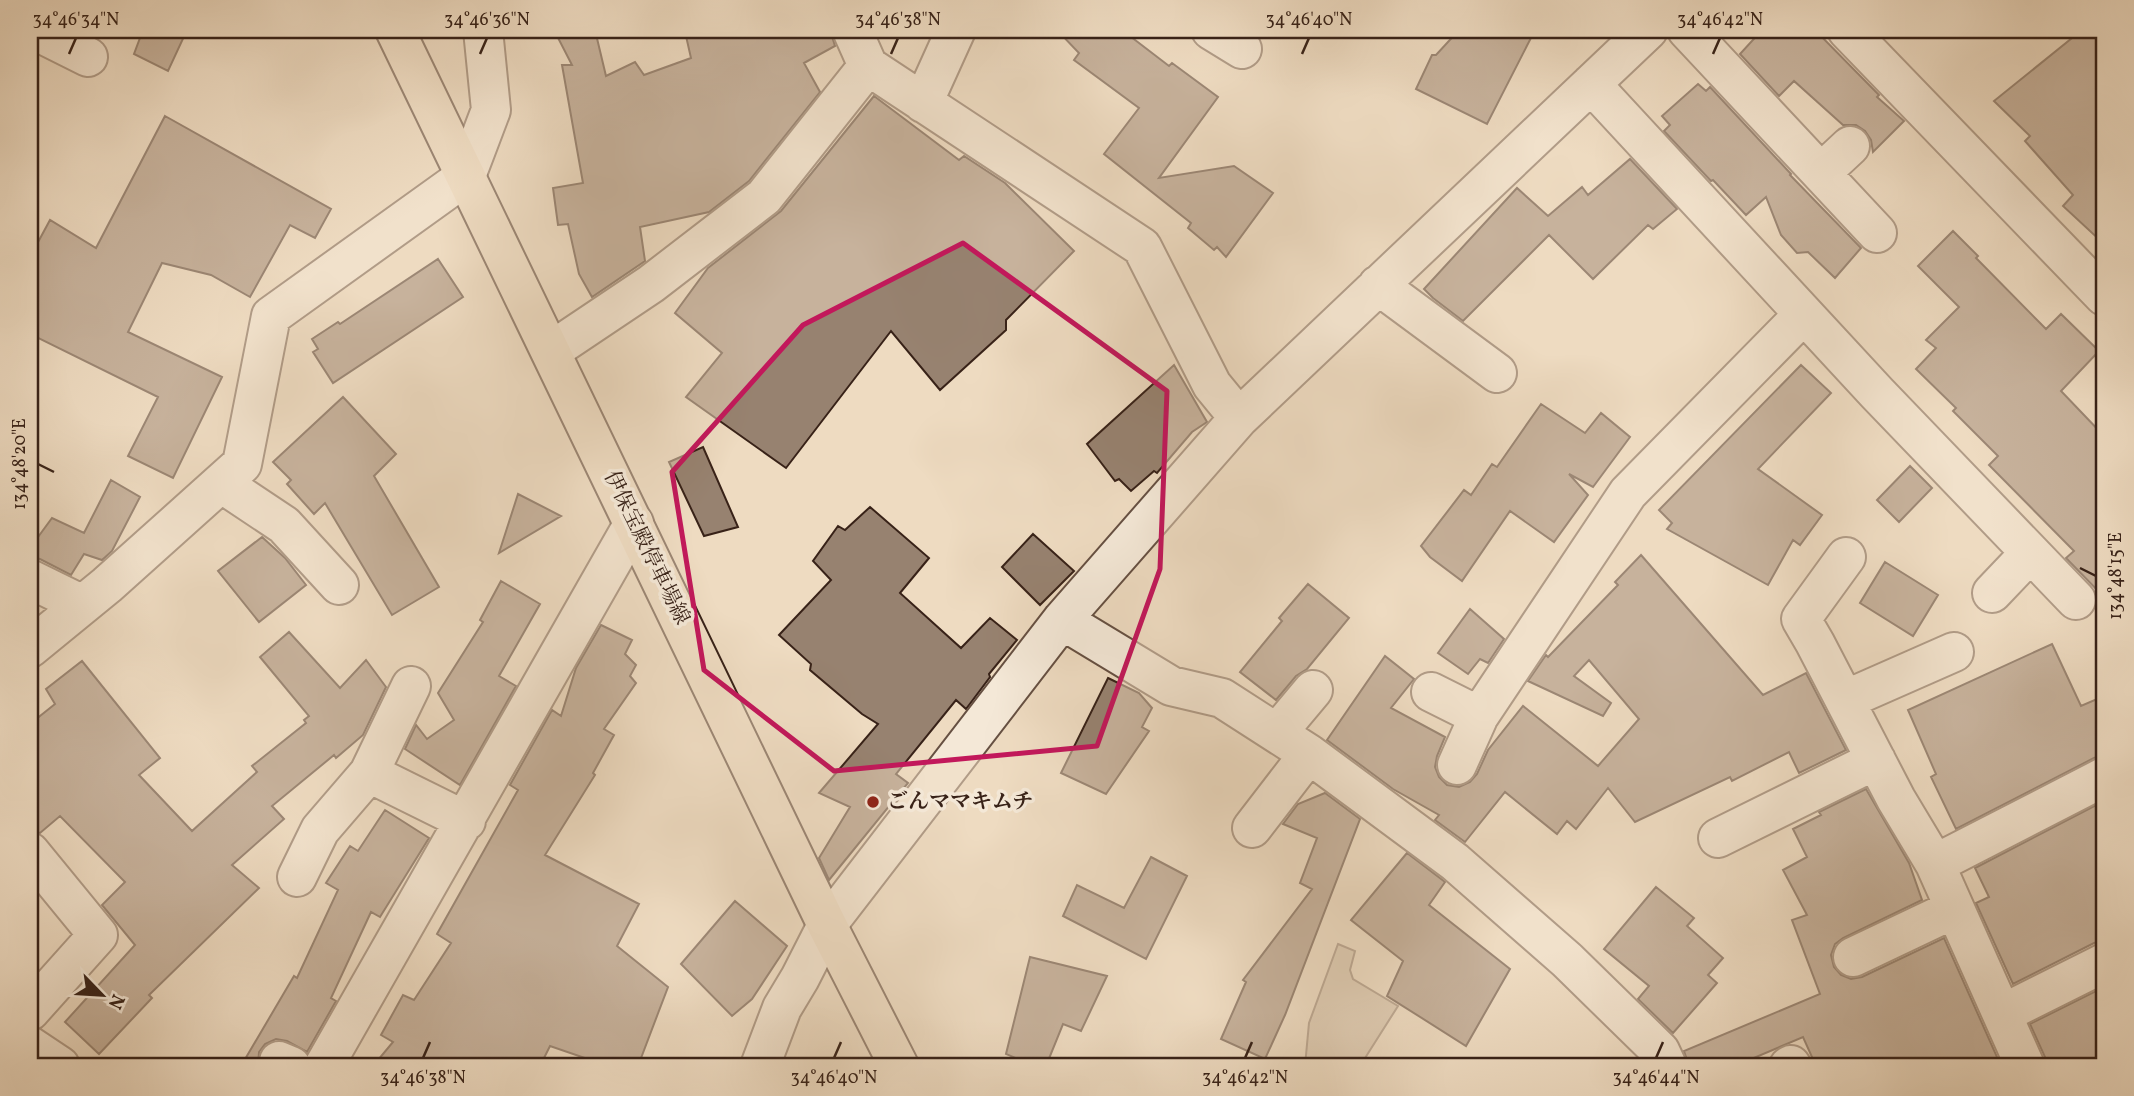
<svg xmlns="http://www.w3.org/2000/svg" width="2134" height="1096" font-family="Vollkorn,'Noto Serif JP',serif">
	<rect width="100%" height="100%" fill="#eedbc1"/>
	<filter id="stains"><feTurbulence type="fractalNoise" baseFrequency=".00286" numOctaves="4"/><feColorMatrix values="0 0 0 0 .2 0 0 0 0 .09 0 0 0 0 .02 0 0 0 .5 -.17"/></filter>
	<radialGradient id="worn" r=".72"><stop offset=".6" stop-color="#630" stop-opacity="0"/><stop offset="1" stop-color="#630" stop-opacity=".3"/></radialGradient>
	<path fill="#cfbca4" stroke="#846f5e" stroke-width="2" d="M1338 944 1355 951 1350 970 1353 979 1398 1006 1360 1066H1305L1309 1023Z"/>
	<path fill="#978270" stroke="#382218" stroke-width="2" d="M143 30H187L168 71 134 54Z
		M554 30H595L606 76 635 62 644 75 691 58 686 36 710 30H830L835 46 804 63 820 92 749 181 709 212 640 227 645 261 592 297 579 274 568 224 558 225 553 188 583 183 562 65H572Z
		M1057 30H1122L1169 66 1172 63 1218 97 1159 178 1234 166 1273 193 1226 257 1217 247 1214 250 1188 228 1191 223 1104 154 1139 108 1074 60 1079 53Z
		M1459 30H1535L1487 124 1416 89 1432 55H1436Z
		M1762 30H1815L1879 95 1877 97 1904 121 1873 152 1871 140 1865 131 1856 125H1843L1794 81 1779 96 1740 54Z
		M2082 30H2104V244L2063 206 2073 195 2025 141 2030 136 1994 101Z
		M1698 84 1706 91 1710 87 1791 174 1790 175 1861 248 1835 278 1808 252 1797 253 1781 235 1766 197 1746 215 1713 180 1711 181 1664 131 1670 125 1662 116Z
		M874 96 959 160 964 156 1005 183 1074 251 1006 320V330L940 390 891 331 786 468 686 397 722 353 675 313 708 268 781 211Z
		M165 116 331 209 315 238 290 225 250 297 211 275 162 263 128 332 222 377 173 478 128 456 158 397 30 334V257L50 220 96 248Z
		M1630 159 1677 209 1653 229 1648 225 1593 279 1549 235 1463 321 1433 298 1424 289 1517 188 1548 216 1582 187 1588 195Z
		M1953 231 1978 256 1976 258 2046 329 2061 314 2099 351 2061 391 2104 436V597L2066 558 2074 551 1989 465 1998 456 1953 411 1956 408 1916 369 1936 348 1926 340 1959 307 1918 266Z
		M438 259 463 297 333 383 313 352 318 349 312 339 338 322 340 324Z
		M1174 365 1207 422 1192 432 1157 473 1154 471 1131 491 1119 479 1115 481 1087 444Z
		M1801 365 1831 393 1758 469 1822 515 1800 545 1793 540 1768 585 1667 529 1672 523 1659 510Z
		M343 397 396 454 374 476 439 587 392 615 325 503 314 514 287 484 291 480 273 462Z
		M1541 404 1585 433 1601 413 1630 437 1593 487 1569 474 1588 495 1554 542 1510 511 1462 581 1430 557 1421 546 1464 490 1471 495 1492 464 1497 467Z
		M703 447 738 527 704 536 669 462Z
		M1910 466 1932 488 1899 522 1877 500Z
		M111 480 140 497 112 551 102 560 84 554 71 575 40 559 30 557V548L52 518 84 533Z
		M518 494 561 516 499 553Z
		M870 507 929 558 900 593 961 648 990 618 1017 640 989 674 990 677 966 709 956 700 896 774 908 783 829 880 819 858 850 807 819 793 878 724 862 714 810 670 811 664 779 635 831 580 813 561 838 526 845 530Z
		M1033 534 1074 571 1040 605 1002 567Z
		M262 537 285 558 306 585 259 622 218 571Z
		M1641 555 1763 695 1806 673 1846 750 1799 773 1789 752 1732 781 1730 777 1635 822 1608 788 1576 829 1567 821 1557 834 1505 792 1465 842 1435 820 1439 815 1393 789 1327 740 1385 656 1414 679 1391 708 1445 737 1437 756 1435 767 1439 777 1447 785 1459 787 1470 782 1477 774 1488 750 1523 706 1598 766 1639 719 1589 660 1574 676 1611 703 1603 716 1528 681 1546 655 1548 657 1618 585 1615 582Z
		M1885 562 1938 595 1913 636 1860 603Z
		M501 581 540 604 499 676 516 686 460 785 405 749 416 725 427 739 454 720 438 693 483 622 480 620Z
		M1308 584 1349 618 1307 669 1296 676 1276 700 1240 672 1282 621 1279 618Z
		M1470 609 1504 639 1488 663 1480 659 1468 674 1438 653Z
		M601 625 632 640 625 654 636 665 630 676 636 683 604 729 614 735 593 773 595 775 545 855 639 904 617 946 668 987 638 1066H608L550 1046 540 1066H373L393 1042 381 1035 403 995 414 1000 451 943 437 934 518 790 510 785 552 710 561 716 576 668Z
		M289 632 340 688 366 660 386 687 363 735 336 758 334 755 272 806 284 819 232 865 259 888 149 995 152 998 99 1054 65 1022 135 945 102 905 125 882 60 816 40 833 30 831V724L55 704 46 689 82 661 160 758 139 775 192 831 257 772 252 766 306 723 304 720 309 716 260 657Z
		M2052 644 2081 706 2104 696V755L2094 758 1956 829 1931 777 1936 774 1908 710Z
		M1108 678 1139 693 1152 708 1142 727 1149 731 1106 794 1061 773Z
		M1866 789 1909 863 1922 900 1843 938 1835 944 1831 955 1834 967 1841 975 1851 979 1862 977 1944 938 2001 1066H1816L1803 1037 1735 1066H1689L1684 1051 1820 994 1792 920 1807 915 1783 870 1807 857 1793 829 1821 815 1819 812Z
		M1325 793 1360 819 1285 1015 1265 1059 1221 1039 1246 982 1243 980 1312 889 1300 883 1317 838 1283 824 1298 804Z
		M2104 801V941L2094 943 2013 984 1976 903 1989 897 1975 868Z
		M385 810 429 838 380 917 371 912 331 998 336 1001 307 1052 287 1041 276 1039 265 1044 259 1052 258 1066H241L294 976 297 978 338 890 326 883 350 846 358 851Z
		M1407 853 1445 882 1429 905 1510 969 1466 1046 1387 996 1403 961 1351 920Z
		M1151 857 1187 876 1146 959 1063 916 1077 885 1124 908Z
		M1656 887 1694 918 1687 926 1723 958 1708 975 1717 983 1673 1033 1638 999 1649 986 1604 949Z
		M735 901 787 946 752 999 732 1016 681 964Z
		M1030 957 1107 976 1081 1031 1063 1024 1046 1066H1035L1006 1054Z
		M2104 987V1059L2089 1066H2047L2045 1057 2030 1024Z"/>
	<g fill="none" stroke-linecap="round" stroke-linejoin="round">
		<g stroke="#665042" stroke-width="42">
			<path id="minor" d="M34 30 88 57
				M852 30 868 66 1142 247 1212 385 1239 418
				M1211 30 1242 49
				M1687 30 1877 233
				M1847 30 2104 296
				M1591 84 1877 393 2076 600
				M923 103 956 30
				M1821 173 1850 146
				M1378 285 1497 373
				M551 351 651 284 764 197 868 66
				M221 483 284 525 339 585
				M1846 557 1801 619 1815 643 1896 799 1935 864 2025 1066
				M30 579 81 604
				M1992 593 2030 553
				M1062 620 1171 686 1222 698 1309 754 1455 862 1567 960 1660 1051 1667 1066
				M30 648 107 585 242 464 271 316 466 176 491 110 483 30
				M1431 692 1479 716
				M1845 700 1954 652
				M1277 733 1313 690
				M1457 765 1479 716 1628 493 1804 314
				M369 773 466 821
				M1252 828 1309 754
				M1718 838 1876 760
				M30 852 98 935 30 1011
				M1935 864 2104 777
				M297 877 320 830 369 773 411 686
				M1853 957 1954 909
				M2002 1014 2104 963
				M30 1046 60 1066
				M279 1061 291 1066
				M324 1066 634 523
				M760 1066 782 1008 800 978 827 925 1062 620 1239 418 1648 30
				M1789 1066 1791 1065"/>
		</g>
		<g stroke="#382218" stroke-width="42">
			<path id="major" d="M395 30 827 925 899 1066"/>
		</g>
		<use href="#minor" stroke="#f4e8d7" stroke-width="38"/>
		<use href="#major" stroke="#eedbc1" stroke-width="38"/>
	</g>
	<path d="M0 0H2134V1096H0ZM963 243 1167 391 1160 569 1097 746 834 771 704 670 672 472 803 325Z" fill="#eedbc1" fill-opacity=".55" fill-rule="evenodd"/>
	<path fill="none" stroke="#c2185b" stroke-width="5" stroke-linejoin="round" d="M963 243 1167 391 1160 569 1097 746 834 771 704 670 672 472 803 325Z"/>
	<path fill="none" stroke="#382218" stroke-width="2.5" d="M69 54 76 38M480 54 487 38M891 54 898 38M1302 54 1309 38M1713 54 1720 38M38 464 54 472M2080 568 2096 576M423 1058 430 1042M834 1058 841 1042M1245 1058 1252 1042M1656 1058 1663 1042"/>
	<circle fill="#8f2418" stroke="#f4e8d7" stroke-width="2.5" cx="873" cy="802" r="7"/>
	<g text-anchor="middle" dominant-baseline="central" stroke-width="7" stroke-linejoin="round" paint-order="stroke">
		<g font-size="21" fill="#382218" stroke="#f4e8d7">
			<text transform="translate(646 548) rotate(64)">伊保宝殿停車場線</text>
		</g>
		<g font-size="21" font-weight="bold" fill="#382218" stroke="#f4e8d7" text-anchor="start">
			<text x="887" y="802">ごんママキムチ</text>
		</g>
	</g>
	<rect width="2134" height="1096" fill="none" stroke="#eedbc1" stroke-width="77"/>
	<g transform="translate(102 995) rotate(115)" stroke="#f4e8d7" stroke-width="5" paint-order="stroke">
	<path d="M0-5L12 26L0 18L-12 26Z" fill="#382218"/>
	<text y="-10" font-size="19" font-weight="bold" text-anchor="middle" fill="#382218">N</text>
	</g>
	<rect x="38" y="38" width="2058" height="1020" fill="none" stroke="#382218" stroke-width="2.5"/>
	<g font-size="18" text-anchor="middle" fill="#382218">
		<text x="76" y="25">34°46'34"N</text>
		<text x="487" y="25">34°46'36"N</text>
		<text x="898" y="25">34°46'38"N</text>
		<text x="1309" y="25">34°46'40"N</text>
		<text x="1720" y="25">34°46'42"N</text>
		<text transform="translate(19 464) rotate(-90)" y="6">134°48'20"E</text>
		<text transform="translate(2115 576) rotate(-90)" y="6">134°48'15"E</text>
		<text x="423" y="1083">34°46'38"N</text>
		<text x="834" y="1083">34°46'40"N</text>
		<text x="1245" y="1083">34°46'42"N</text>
		<text x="1656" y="1083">34°46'44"N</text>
	</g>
	<rect width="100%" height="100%" filter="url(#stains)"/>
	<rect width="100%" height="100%" fill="url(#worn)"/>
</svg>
